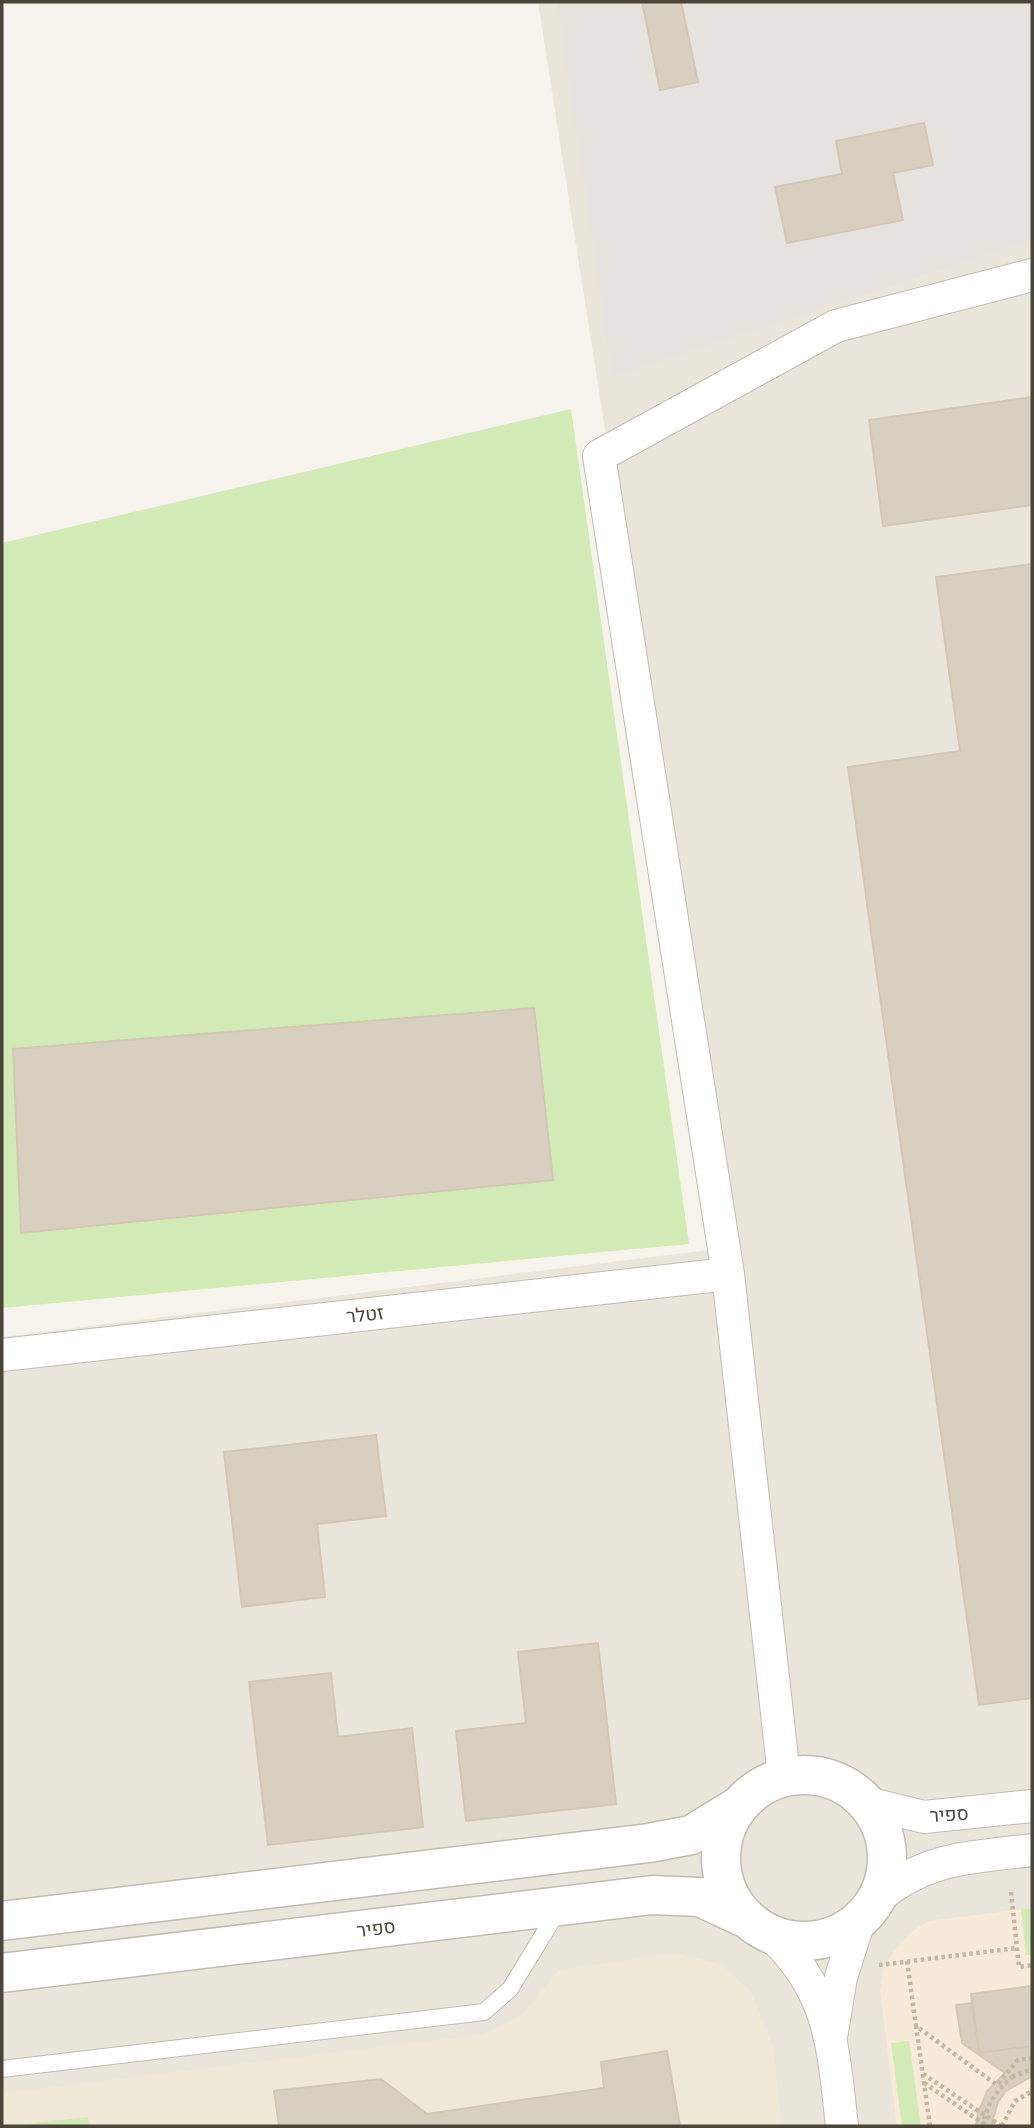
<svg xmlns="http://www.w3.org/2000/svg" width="1034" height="2128" font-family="Manrope,Heebo,sans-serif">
	<rect width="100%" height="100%" fill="#f6f3ec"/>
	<path fill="#eae5da" d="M538 2H1032V2126H2V1337L733 1247Z"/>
	<path fill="#f7ead8" d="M1032 1908V2126H897L880 1991 883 1969 895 1950 910 1933 928 1921Z"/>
	<path fill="#e6e2dd" d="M557 2H1032V239L613 377Z"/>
	<path fill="#efe8d6" d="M674 1953 722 1965 751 1992 773 2046 782 2126H2V2093L484 2034 522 2015 559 1970Z"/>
	<path fill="#d2eab5" d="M571 409 689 1244 2 1308V543Z
		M1032 1908V1955H1026L1021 1909Z
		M909 2041 921 2126H902L891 2043Z
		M88 2117 89 2126H8Z"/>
	<path fill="#d8cfc1" stroke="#d3c7b4" stroke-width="2" d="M642 2H681L698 82 660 90Z
		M924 123 933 165 893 173 903 220 787 243 775 187 842 174 836 141Z
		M1032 397V505L883 526 869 420Z
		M1032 564V1698L979 1705 848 767 960 751 936 577Z
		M534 1008 553 1180 21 1233 13 1049Z
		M376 1435 386 1516 317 1524 325 1597 242 1607 224 1452Z
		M598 1643 616 1804 466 1821 456 1731 526 1723 518 1652Z
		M331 1673 338 1737 412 1728 423 1827 268 1845 249 1682Z
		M1032 1986V2046L979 2053 971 1994Z
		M972 2003 979 2053 1032 2046V2076L1006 2091 998 2102 991 2126H976L978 2113 987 2091 1005 2073 962 2043 956 2005Z
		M667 2051 680 2126H279L274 2091 381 2079 427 2114 604 2088 601 2062Z"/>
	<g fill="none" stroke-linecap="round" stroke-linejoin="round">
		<g stroke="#c2bbae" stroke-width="18">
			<path id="service" d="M2 2069 484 2012 510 1989 559 1909"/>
		</g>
		<g stroke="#c2bbae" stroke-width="34">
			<path id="minor" d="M2 1355 728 1274
				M784 1776 728 1274 599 456 836 326 1032 275
				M867 1803 924 1817 1032 1806
				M877 1898C929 1856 969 1858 1032 1850
				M770 1934C832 1991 833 2048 842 2126
				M832 2032 841 1977 859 1921"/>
		</g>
		<g stroke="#c2bbae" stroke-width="41">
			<path id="tertiary" d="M721 1858a83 83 0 1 1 166 0a83 83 0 1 1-166 0Z
				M2 1921 649 1843 691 1835 737 1807
				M2 1973 652 1895 700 1897 745 1918"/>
		</g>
		<path stroke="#c4b79f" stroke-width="4.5" stroke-dasharray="3.5 3.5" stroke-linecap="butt" d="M1011 1892 1019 1967 1032 1965
			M907 1961 916 2026
			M879 1965 1017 1948
			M923 2074 1001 2126
			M1012 2077 1032 2069
			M924 2083 987 2126
			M930 2126 916 2026 997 2085 1018 2060 1032 2058
			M1002 2126 1015 2101 1032 2091"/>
		<use href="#service" stroke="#fff" stroke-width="16"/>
		<use href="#minor" stroke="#fff" stroke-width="32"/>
		<use href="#tertiary" stroke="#fff" stroke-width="38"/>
		<path stroke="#c4b79f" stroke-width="4.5" stroke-dasharray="3.5 3.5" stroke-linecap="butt" d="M983 2126C986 2105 996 2091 1012 2077"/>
	</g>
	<g text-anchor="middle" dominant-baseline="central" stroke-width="5" stroke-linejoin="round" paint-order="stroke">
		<g font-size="19" fill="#4b4439" stroke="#fff">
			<text transform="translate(365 1314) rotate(-6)">זטלר</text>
			<text transform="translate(949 1814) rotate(-4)">ספיר</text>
			<text transform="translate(376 1928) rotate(-7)">ספיר</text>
		</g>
	</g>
	<rect width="1034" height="2128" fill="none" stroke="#4b4439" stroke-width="7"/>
</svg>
